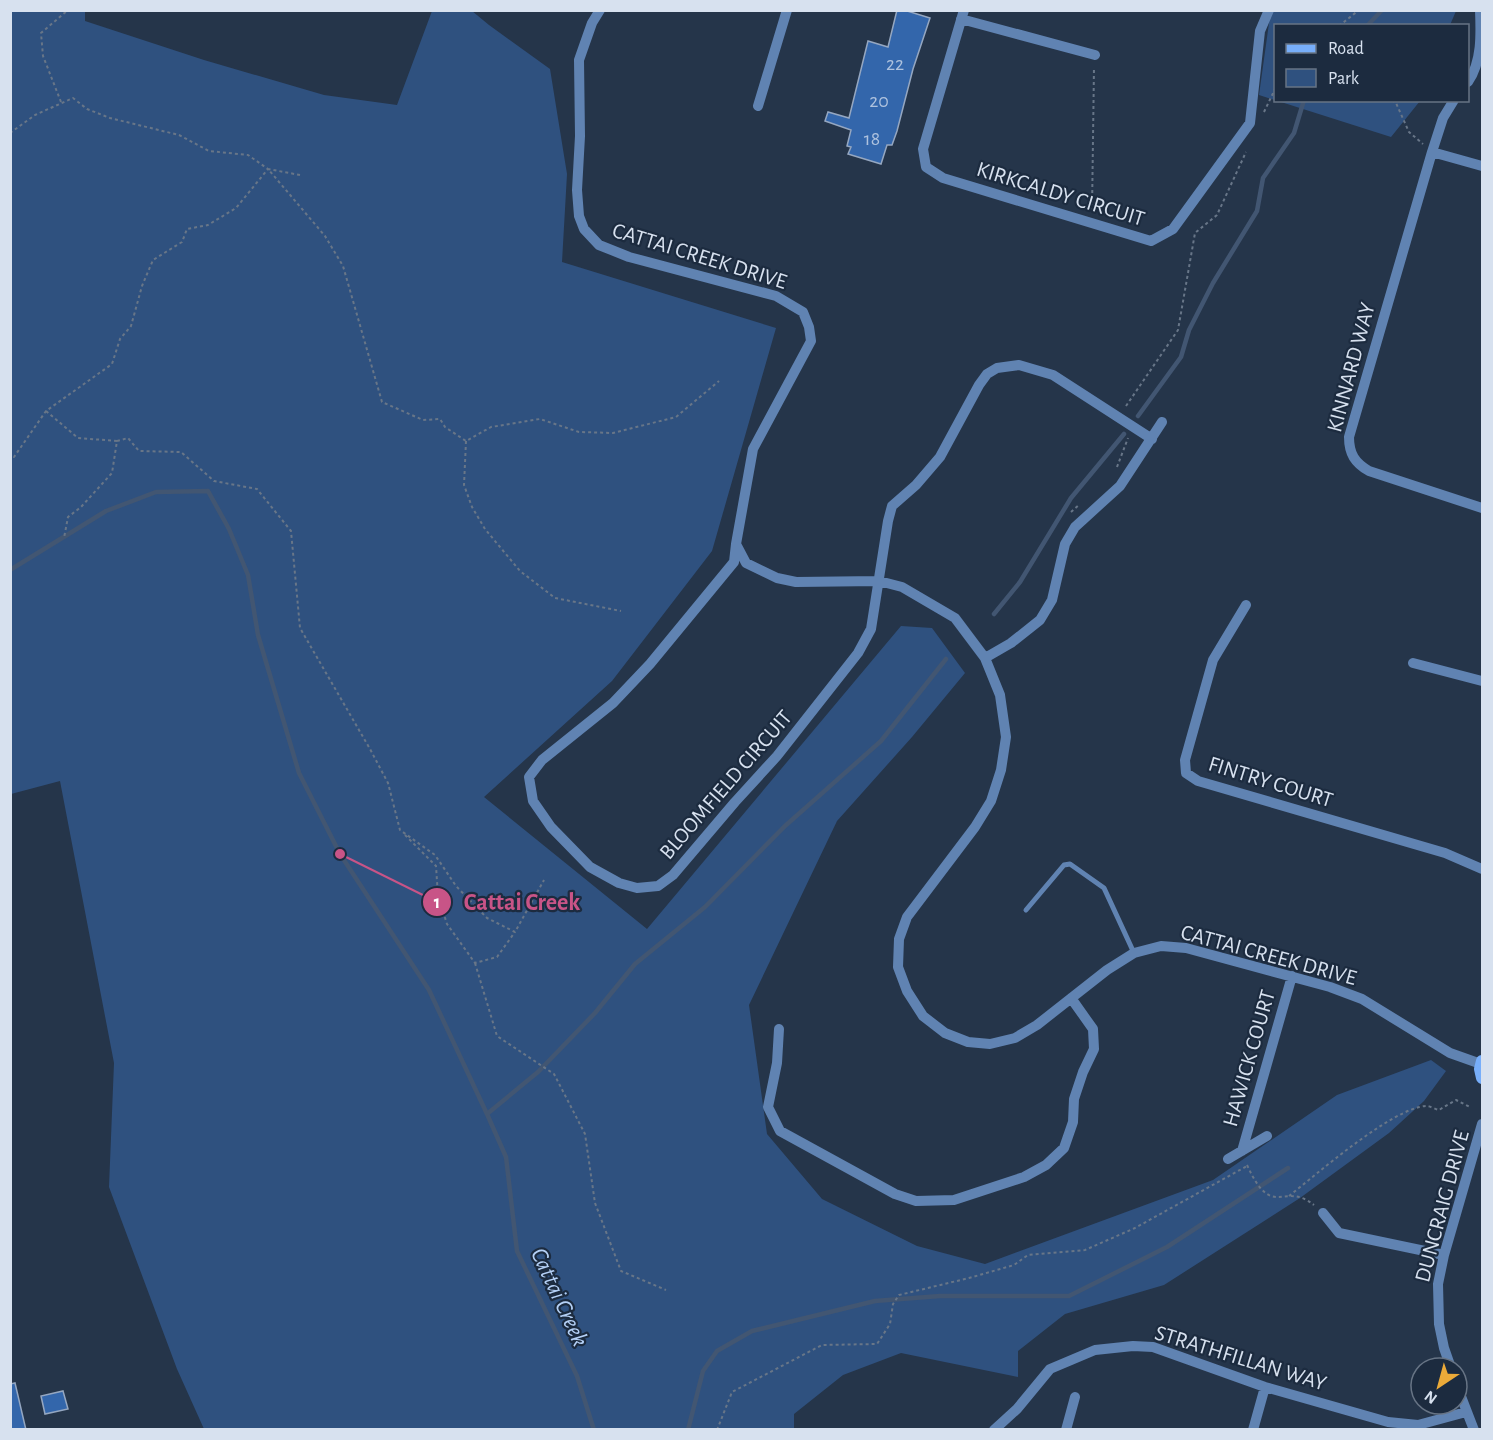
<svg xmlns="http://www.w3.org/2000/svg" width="1493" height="1440" font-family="'Alegreya Sans',sans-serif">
  <rect width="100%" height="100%" fill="#25354a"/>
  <path fill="#2f517f" d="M11 11H85V21L204 60 324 95 397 105 432 11H472L489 25 550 69 567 174 562 262 776 328 712 551 612 681 484 797 647 929 901 626 932 628 965 673 912 737 837 821 749 1005 767 1134 822 1199 917 1246 985 1264 1213 1180 1337 1095 1431 1060 1446 1071 1424 1101 1389 1133 1300 1198 1164 1285 1065 1314 1018 1351V1377L901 1353 843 1375 794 1414V1429H204L177 1369 109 1187 114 1063 60 781 11 794Z
    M1273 11H1456L1450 25 1276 26V100L1420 101 1391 137 1259 95 1270 16Z"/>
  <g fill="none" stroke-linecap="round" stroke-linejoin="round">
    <path stroke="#425672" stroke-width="4.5" d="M1367 26 1382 10
      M1138 416 1181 357 1189 330 1213 283 1257 211 1263 178 1294 133 1304 100
      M10 570 106 511 156 492 208 491 229 529 248 575 258 635 299 773 340 854 429 990 487 1114 506 1157 517 1251 577 1376 594 1430
      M994 614 1020 582 1071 498 1124 434
      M487 1114 538 1072 595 1013 635 964 705 907 785 826 881 741 946 659
      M688 1430 703 1371 717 1351 752 1331 875 1301 940 1296H1069L1167 1247 1288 1168"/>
  </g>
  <path fill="#3366ab" stroke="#95a7c1" stroke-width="1.5" d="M897 10H904L930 18 913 69 897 131 892 145H887L881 164 848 154 851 147 847 146 851 130 825 121 828 112 849 118 868 41 888 47Z
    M15 1383 26 1430H10V1384Z
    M63 1391 68 1409 45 1414 41 1396Z"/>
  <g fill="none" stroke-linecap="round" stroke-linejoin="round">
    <path stroke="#687688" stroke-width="2" stroke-dasharray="3 3" stroke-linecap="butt" d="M1339 26 1359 10
      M1392 100 1396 103 1409 132 1423 144
      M61 102 43 56 41 33 68 10
      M1264 112 1276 87
      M10 133 35 115 73 98 87 109 110 118 179 135 209 151 248 155 268 169 236 208 208 225 187 229 182 242 153 260 142 286 131 326 120 339 112 364 46 411 14 457 10 456
      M300 175 268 169 325 236 343 266 382 402 423 420 440 419 445 427 466 441 491 427 540 419 579 432 613 433 676 417 719 381
      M1092 211 1094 67
      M1126 406 1178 330 1195 233 1217 215 1246 152
      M46 411 78 438 117 441 112 473 81 507 68 517 64 538
      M117 441 128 438 139 451 181 452 214 481 257 489 291 531 300 628 370 749 388 783 400 830 435 855 456 886 487 918 515 932 544 880
      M466 441 464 485 472 507 485 529 520 571 555 598 621 611
      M1117 467 1128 438
      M1071 512 1080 504
      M405 835 436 866 438 896 447 924 475 963 497 957 515 932
      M475 963 497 1036 554 1074 585 1134 595 1203 621 1271 666 1290
      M1247 1165C1273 1222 1283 1180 1314 1205
      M1289 1196C1317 1174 1392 1108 1426 1106 1430 1106 1435 1109 1439 1110L1456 1100 1470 1107
      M717 1430 732 1392 822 1345 877 1344 890 1324 893 1304 899 1295 969 1278 1014 1265 1028 1255 1085 1250 1135 1228 1247 1166"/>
    <path stroke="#6083b2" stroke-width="5" d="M1026 910 1064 865 1070 864 1104 888 1134 953"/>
    <path stroke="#6083b2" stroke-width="10" d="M600 10 592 23 579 60 580 136 577 190 579 216 584 229 599 245 629 257 776 296 803 312 809 327 811 341 753 449 736 544 746 563 777 578 796 582 879 581 902 587 955 618 985 658 1000 695 1006 737 1001 770 991 801 975 827 907 917 899 939 898 967 907 991 923 1016 945 1033 968 1042 990 1044 1015 1038 1037 1025 1107 970 1134 953 1161 946 1186 948 1330 987 1362 999 1450 1053 1481 1064
      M964 10 923 149 926 167 943 178 1151 241 1173 229 1250 123 1260 31 1269 10
      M961 19 1095 55
      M1468 82C1482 62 1481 34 1480 10
      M1454 100 1443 118 1432 152 1349 437C1349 454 1355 463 1369 471L1482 508
      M758 106 787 10
      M1432 152 1482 166
      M736 544 734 562 650 664 613 703 542 760 529 777 533 801 551 827 590 867 619 883 637 888 658 886 673 875 735 802 777 756 858 653 871 629 888 521 892 506 916 485 940 457 979 385 987 374 997 368 1019 365 1053 375 1152 439
      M1246 605 1213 660 1185 760 1186 773 1198 781 1445 853 1482 869
      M985 658 1011 643 1040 620 1052 600 1065 544 1075 527 1120 486 1162 422
      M1413 663 1482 681
      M779 1029 777 1063 768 1107 780 1131 895 1194 916 1201 954 1200 1024 1177 1046 1165 1064 1148 1073 1122 1074 1099 1083 1072 1094 1049 1093 1029 1071 998
      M1242 1151 1292 976
      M1228 1159 1267 1136
      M1323 1213 1339 1233 1444 1255
      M1451 1368 1444 1348 1439 1324 1438 1284 1444 1255 1482 1124
      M1457 1386 1474 1430
      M994 1430 1017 1409 1050 1369 1095 1350 1133 1346 1153 1347 1265 1387 1388 1422 1418 1425 1466 1412
      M1066 1430 1075 1397
      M1253 1430 1265 1387"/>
    <path stroke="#77aefa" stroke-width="12" d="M1482 1061 1480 1069 1482 1078"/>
  </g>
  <g text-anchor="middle" stroke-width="4.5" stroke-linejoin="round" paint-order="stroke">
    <g font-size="20" fill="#aec2de">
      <text x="895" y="70">22</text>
      <text x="879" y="107">20</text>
      <text x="872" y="145">18</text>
    </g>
    <g font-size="22" fill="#d7e1ef" stroke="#1c2b3f">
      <text transform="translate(1061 193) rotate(17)" y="8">KIRKCALDY CIRCUIT</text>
      <text transform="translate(700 255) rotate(17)" y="8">CATTAI CREEK DRIVE</text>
      <text transform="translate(1350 367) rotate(-75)" y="8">KINNARD WAY</text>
      <text transform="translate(1271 781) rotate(17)" y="8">FINTRY COURT</text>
      <text transform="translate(725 784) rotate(-49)" y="8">BLOOMFIELD CIRCUIT</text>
      <text transform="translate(1269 954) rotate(15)" y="8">CATTAI CREEK DRIVE</text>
      <text transform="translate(1248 1058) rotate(-74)" y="8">HAWICK COURT</text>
      <text transform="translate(1441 1206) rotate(-75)" y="8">DUNCRAIG DRIVE</text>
      <text transform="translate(1241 1357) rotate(17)" y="8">STRATHFILLAN WAY</text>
    </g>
    <g font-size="24" font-style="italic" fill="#b4d0f6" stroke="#1c2b3f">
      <text transform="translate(560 1297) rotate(65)" y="8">Cattai Creek</text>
    </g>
  </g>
  <path fill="none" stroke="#c85487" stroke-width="2" d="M340 854L437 902"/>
  <g fill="#c85487" stroke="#1c2b3f" stroke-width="2">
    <circle cx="340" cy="854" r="6"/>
    <circle cx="437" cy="902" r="15"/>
  </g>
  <g font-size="18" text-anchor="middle" font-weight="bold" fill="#fff">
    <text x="437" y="908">1</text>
  </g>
  <g font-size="24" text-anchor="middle" font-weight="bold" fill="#c85487" stroke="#1c2b3f" stroke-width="4.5" stroke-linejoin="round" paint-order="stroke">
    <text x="522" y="910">Cattai Creek</text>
  </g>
  <rect width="1493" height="1440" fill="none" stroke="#d7e1ef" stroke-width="24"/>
  <rect x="1274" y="24" width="195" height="78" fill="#1c2b3f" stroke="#677485" stroke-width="1.5"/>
  <rect x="1286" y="44" width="30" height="9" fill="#77aefa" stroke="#677485" stroke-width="1.5"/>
  <text x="1328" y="54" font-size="18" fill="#d7e1ef">Road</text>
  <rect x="1286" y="69" width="30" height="18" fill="#2f517f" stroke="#677485" stroke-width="1.5"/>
  <text x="1328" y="84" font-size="18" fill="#d7e1ef">Park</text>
  <g transform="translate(1439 1386) rotate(216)"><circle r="28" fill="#1c2b3f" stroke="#677485" stroke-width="1.5"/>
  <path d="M0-4.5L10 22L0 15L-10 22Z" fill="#ebaa39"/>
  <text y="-9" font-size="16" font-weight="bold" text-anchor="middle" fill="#d7e1ef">N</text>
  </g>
</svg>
